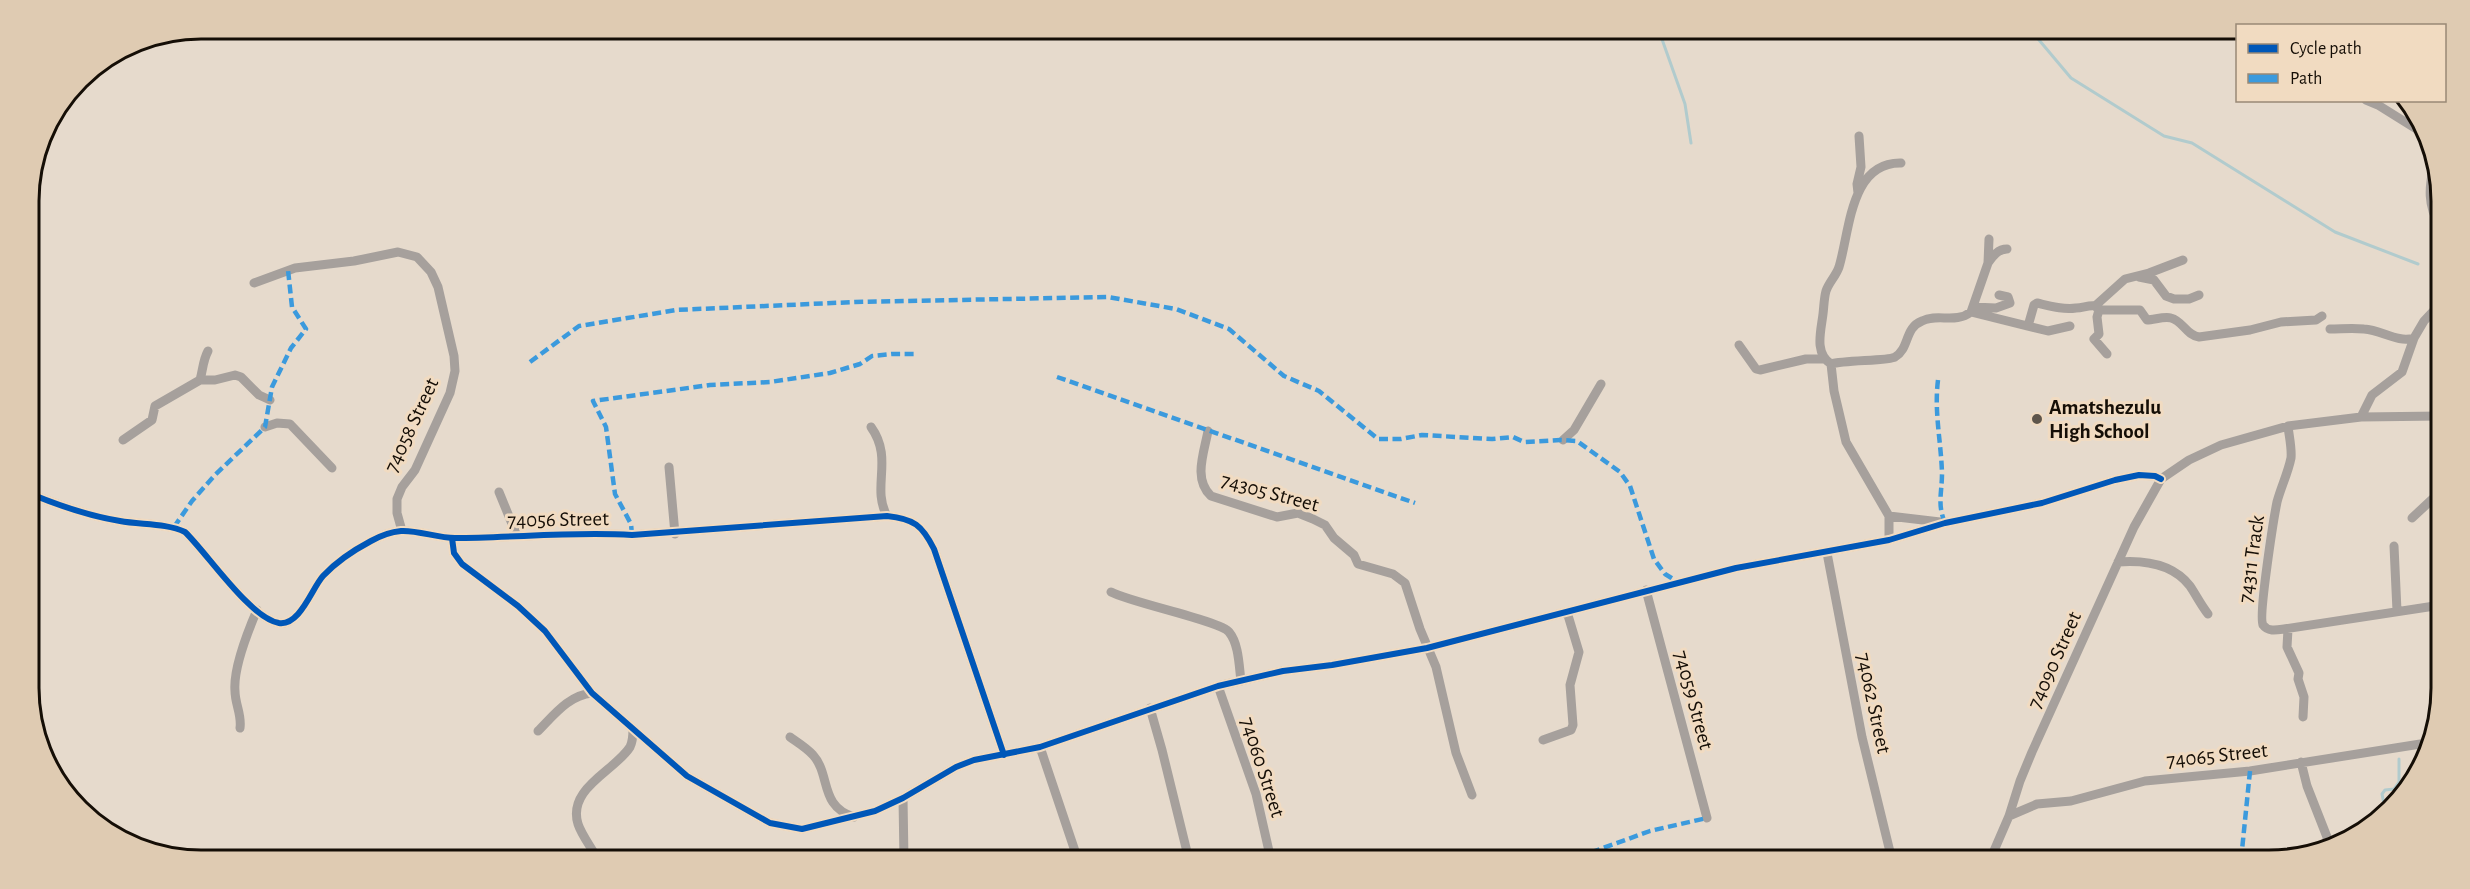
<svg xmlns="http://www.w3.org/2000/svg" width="2470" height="889" font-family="'Alegreya Sans',sans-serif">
  <rect width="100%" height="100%" fill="#e6dacc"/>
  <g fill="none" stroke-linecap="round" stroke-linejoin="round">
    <path stroke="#b1cbcd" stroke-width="3" d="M1658 28 1685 104 1691 143
      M2029 28 2071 78 2164 136 2192 143 2335 232 2418 264
      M2385 809 2382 794 2385 790 2394 789 2399 782V759"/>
    <path stroke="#a6a09c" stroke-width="9" d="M2366 100 2378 105 2418 130
      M2434 164C2429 187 2427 205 2440 226
      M1858 193 1857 184 1861 167 1859 136
      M1988 263C1993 256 1998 249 2007 249
      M2139 277 2154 280 2166 296 2174 299H2189L2199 295
      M254 283 295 268 354 261 398 252 417 257 431 272 438 287 454 356 455 371 450 393 415 470 402 487 397 499V513L402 531
      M2095 306 2099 310H2140L2147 320C2154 320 2164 316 2171 318 2183 321 2186 335 2199 337L2250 330 2281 322 2316 320 2322 316
      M1973 307 1996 308 2010 303 2008 297 1999 295
      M2099 310 2097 317 2099 334 2094 339 2107 354
      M1971 312 1988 263 1989 239
      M2028 326 2034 305 2037 303C2050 306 2063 310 2076 308 2083 308 2088 305 2095 306L2125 279 2149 273 2183 260
      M2330 329C2341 329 2352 328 2364 329 2382 330 2397 343 2414 338
      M1739 345 1756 369 1760 370 1806 359H1825
      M1831 364C1814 353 1821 331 1823 314 1824 306 1824 298 1826 291 1829 282 1836 276 1839 267 1850 231 1850 162 1901 163
      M200 380H215L235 375 241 377 259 395 270 400
      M2361 417 2372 395 2402 372 2414 338 2424 321 2440 304
      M2288 426C2289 436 2292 448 2291 458 2288 473 2281 487 2277 502 2274 517 2258 617 2263 625 2268 632 2277 630 2284 629L2441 605
      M265 427 277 423 290 424 332 468
      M871 427C894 459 871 487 887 516
      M1208 431C1204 453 1193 479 1211 496L1277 517 1298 513 1313 519 1325 525 1334 538 1354 555 1358 564 1393 574 1405 583 1420 629 1436 667 1456 753 1472 795
      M123 440 152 420 155 406 200 380C203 369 203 360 208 351
      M1563 440 1574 430 1601 384
      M669 467 675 534
      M499 492 517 536
      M31 494C60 506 89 516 120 521 141 525 166 523 185 532 207 553 250 618 279 623 300 626 312 588 323 576 336 562 354 550 371 541 380 536 390 532 401 531 418 530 437 538 455 538 514 538 573 531 632 535L887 516C914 519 922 525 934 549L1004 755
      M1889 516 1940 522
      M2412 518 2441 491
      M452 538 454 553 462 564 518 606 545 631 592 693 687 776 770 823 802 829 875 811 903 798 956 767 974 760 1040 747 1218 686 1283 671 1332 665 1427 648 1736 568 1889 540 1945 523 2042 503 2115 480 2139 475 2155 476 2161 479
      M1889 540V516L1846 442 1834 391 1831 364C1845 360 1889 361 1895 357 1910 348 1904 328 1922 321 1938 313 1955 324 1971 312L2048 331 2070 326
      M2394 546 2397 611
      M1827 553 1862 737 1892 860
      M2118 562C2144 560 2173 564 2190 586 2196 595 2201 605 2208 614
      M1646 590 1707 818
      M1111 592C1132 603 1221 621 1229 632 1239 644 1239 666 1241 681
      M2288 629 2287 647 2299 673 2298 679 2304 697 2303 717
      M1218 686 1256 794 1271 860
      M1150 708 1162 750 1189 860
      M240 728C242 715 235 704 235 691 233 668 248 631 257 610
      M538 731C554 715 569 695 592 693
      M790 737C797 742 807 748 813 755 831 775 819 806 854 817
      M1543 740 1571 730 1573 725 1570 685 1579 652 1567 612
      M1040 747 1078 860
      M2301 762 2307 786 2327 837V842
      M903 798 904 860
      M2009 816 2037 804 2071 801 2145 781 2250 771 2433 742
      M598 860C592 848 582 836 578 824 567 788 615 771 630 747 633 741 633 735 633 729
      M1990 860 2009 816 2020 781 2032 752 2134 527 2161 479 2189 460 2221 445 2288 426 2361 417 2441 416"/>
    <path stroke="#3b9add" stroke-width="4.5" stroke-dasharray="9 4.5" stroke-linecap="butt" d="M530 362 579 326 676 310 855 302 1108 297 1176 309 1229 329 1284 376 1319 391 1378 439H1401L1422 435 1492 439 1513 437 1524 442 1560 440 1577 441 1620 472 1630 486 1654 559 1665 574 1678 582
      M1057 377 1415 503
      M1938 380C1934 412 1941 441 1942 473 1942 493 1937 504 1945 523
      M174 527 192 501 215 475 265 427 272 387 291 348 306 329 292 307 288 270
      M632 535 631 524 615 494 606 427 593 401 710 385 770 382 830 373 860 364 872 356 892 354H915
      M1538 860 1581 856 1650 831 1707 818
      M2241 860 2250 771"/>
    <g stroke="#f1dbc1" stroke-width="10">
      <path id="cycleway" d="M31 494C60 506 89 516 120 521 141 525 166 523 185 532 207 553 250 618 279 623 300 626 312 588 323 576 336 562 354 550 371 541 380 536 390 532 401 531 418 530 437 538 455 538 514 538 573 531 632 535L887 516C914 519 922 525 934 549L1004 755
        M452 538 454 553 462 564 518 606 545 631 592 693 687 776 770 823 802 829 875 811 903 798 956 767 974 760 1040 747 1218 686 1283 671 1332 665 1427 648 1736 568 1889 540 1945 523 2042 503 2115 480 2139 475 2155 476 2161 479"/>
    </g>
    <use href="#cycleway" stroke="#0057b8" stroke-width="6"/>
  </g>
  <circle fill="#5e554b" stroke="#f1dbc1" stroke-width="2" cx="2037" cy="419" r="6"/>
  <g text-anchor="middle" stroke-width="6" stroke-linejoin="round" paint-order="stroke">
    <g font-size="21" font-weight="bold" fill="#150e06" stroke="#f1dbc1" text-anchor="start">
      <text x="2049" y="414">Amatshezulu<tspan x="2049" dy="24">High School</tspan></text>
    </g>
    <g font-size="21" fill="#150e06" stroke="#f1dbc1">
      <text transform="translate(411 425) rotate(-65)" y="7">74058 Street</text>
      <text transform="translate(1270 492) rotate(15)" y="7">74305 Street</text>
      <text transform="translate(558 519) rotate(-1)" y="7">74056 Street</text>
      <text transform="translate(2251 559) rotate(-82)" y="7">74311 Track</text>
      <text transform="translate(2054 660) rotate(-66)" y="7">74090 Street</text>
      <text transform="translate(1694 700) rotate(75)" y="7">74059 Street</text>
      <text transform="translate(1874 703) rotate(78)" y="7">74062 Street</text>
      <text transform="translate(2217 755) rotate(-6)" y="7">74065 Street</text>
      <text transform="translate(1263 767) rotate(72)" y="7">74060 Street</text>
    </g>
  </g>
  <path d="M0 0H2470V889H0ZM201 39H2269A162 162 0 0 1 2431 201V688A162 162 0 0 1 2269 850H201A162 162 0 0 1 39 688V201A162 162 0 0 1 201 39Z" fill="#dfcbb2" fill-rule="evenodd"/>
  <path fill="none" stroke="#150e06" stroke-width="3" d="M201 39H2269A162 162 0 0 1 2431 201V688A162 162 0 0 1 2269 850H201A162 162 0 0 1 39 688V201A162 162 0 0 1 201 39Z"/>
  <rect x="2236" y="24" width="210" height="78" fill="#f1dbc1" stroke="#998976" stroke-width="1.5"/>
  <rect x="2248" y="44" width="30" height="9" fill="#0057b8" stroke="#998976" stroke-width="1.5"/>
  <text x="2290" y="54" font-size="18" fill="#150e06">Cycle path</text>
  <rect x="2248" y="74" width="30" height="9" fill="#3b9add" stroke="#998976" stroke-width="1.5"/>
  <text x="2290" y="84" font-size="18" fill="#150e06">Path</text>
</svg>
